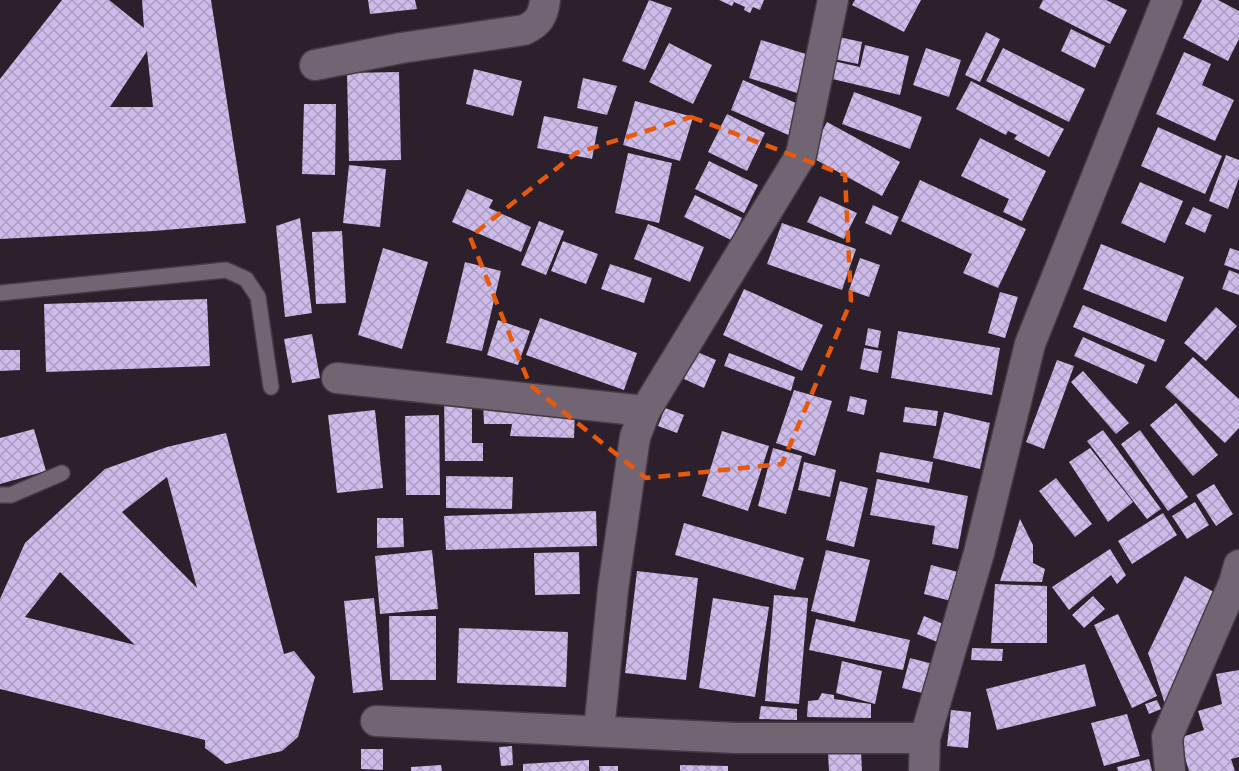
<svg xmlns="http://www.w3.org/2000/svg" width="1239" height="771" font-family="Karla,sans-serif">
  <defs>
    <pattern id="building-cross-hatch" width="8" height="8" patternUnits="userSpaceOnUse" patternTransform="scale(1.5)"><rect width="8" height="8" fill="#cdbbea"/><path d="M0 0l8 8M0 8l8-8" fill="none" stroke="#aa9cc0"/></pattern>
  </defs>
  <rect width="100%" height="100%" fill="#2b202c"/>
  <path fill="url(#building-cross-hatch)" fill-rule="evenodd" d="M62 0H109L144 28 142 0H211L246 223 154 231 0 239V79ZM147 51 153 107H110Z
    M368 0H415L417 9 370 14Z
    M649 0 672 8 645 70 622 61Z
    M719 0H764L760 10 753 7 750 13 744 10 745 7 734 2 732 6Z
    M855 0H921L904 32 852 5Z
    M1043 0H1106L1127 10 1110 44 1039 8Z
    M1202 0H1218L1239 11V39L1228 61 1183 38Z
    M1071 29 1105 46 1095 68 1061 51Z
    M986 32 1000 39 980 82 965 75Z
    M834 36 862 42 858 64 829 58Z
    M761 40 809 55 797 93 749 78Z
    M669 43 712 65 693 104 649 82Z
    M865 45 909 56 900 95 824 77 829 60 860 67Z
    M926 48 961 60 949 97 913 85Z
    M1003 48 1085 89 1069 122 986 81Z
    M1184 52 1211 64 1202 85 1234 100 1215 141 1156 114Z
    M474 69 522 81 513 116 466 104Z
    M399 72 401 160 349 161 347 73Z
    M583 78 617 86 607 115 577 108Z
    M743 80 805 107 793 137 731 110Z
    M971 81 1064 129 1049 157 1014 139 1017 135 1008 131 1006 135 956 109Z
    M854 92 922 117 910 149 842 124Z
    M635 101 693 117 680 161 623 145Z
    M304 104H336L335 175 302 174Z
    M727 114 765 133 747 171 708 152Z
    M544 116 598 127 592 159 537 148Z
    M827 122 900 162 882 196 809 156Z
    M1158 127 1222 156 1205 194 1141 166Z
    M980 138 1046 171 1022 221 1003 212 1009 199 961 176Z
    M628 153 672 163 659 223 615 213Z
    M1226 155 1239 160V178L1228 209 1209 201Z
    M709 161 758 185 744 213 695 189Z
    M349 165 386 169 380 227 343 223Z
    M920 180 1026 229 998 288 963 273 972 254 901 221Z
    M1140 182 1183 201 1165 243 1121 223Z
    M467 189 493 200 489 208 531 227 521 252 452 222Z
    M695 195 742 218 731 240 684 217Z
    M820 196 857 213 844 239 807 222Z
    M873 205 899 217 891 235 865 223Z
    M1193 207 1212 215 1205 233 1185 224Z
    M300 218 312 313 285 317 276 226Z
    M539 221 564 231 546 275 521 265Z
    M782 223 856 249 842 290 767 264Z
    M648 224 704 247 690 282 634 259Z
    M342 231 346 303 316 304 312 232Z
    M563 241 598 254 586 284 551 271Z
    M1101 244 1184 277 1166 322 1083 289Z
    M383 248 428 262 402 349 358 335Z
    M1230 248 1239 251V270L1224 265Z
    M860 258 880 265 869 297 849 290Z
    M465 262 501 271 482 351 446 343Z
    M610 264 652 278 644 303 601 289Z
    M1229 270 1239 274V295L1222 289Z
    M744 289 823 325 802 371 723 335Z
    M1000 292 1018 297 1005 338 988 333Z
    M207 299 210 366 46 372 44 304Z
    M1083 305 1165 340 1156 362 1073 327Z
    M1216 307 1237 326 1206 361 1184 343Z
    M540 318 637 353 624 390 526 355Z
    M498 320 530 331 518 365 487 355Z
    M868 328 881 331 878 348 865 345Z
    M898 331 1000 348 992 395 891 378Z
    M312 334 320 378 292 383 284 339Z
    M1083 337 1145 365 1137 384 1074 356Z
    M864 348 882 351 878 373 860 369Z
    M0 350H20V370L0 371Z
    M695 351 716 360 704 388 684 379Z
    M729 353 795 377 791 391 724 366Z
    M1193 357 1239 399V428L1225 443 1165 387Z
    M1057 360 1074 366 1044 449 1026 442Z
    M1083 371 1129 423 1116 434 1071 382Z
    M794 390 832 401 815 456 776 443Z
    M850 396 867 400 864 415 847 411Z
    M444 397 472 398V443H483V461H445Z
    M483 403 575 409 574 438 510 436 512 424H484Z
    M1176 403 1218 455 1193 476 1150 425Z
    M905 407 938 411 936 426 903 422Z
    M665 408 684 415 677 433 658 426Z
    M375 410 383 488 337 493 328 415Z
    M944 412 990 423 980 469 933 458Z
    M439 415 440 495H406L405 416Z
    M34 429 46 471 0 484V438Z
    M1103 430 1161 509 1147 519 1087 441Z
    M1140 430 1188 497 1168 511 1121 444Z
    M722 431 769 446 748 511 702 496Z
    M226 433 284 654 294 651 315 677 298 737 282 751 226 764 205 748V740L0 689V599L25 543 105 469 167 447ZM167 477 197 588 122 512ZM60 572 135 645 25 617Z
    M773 448 802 456 786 514 758 506Z
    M1090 448 1133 502 1108 522 1069 462Z
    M880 452 933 462 929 483 876 472Z
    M804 462 836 470 830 497 798 490Z
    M446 476 513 477 512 509 446 508Z
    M1056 478 1092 524 1075 537 1039 491Z
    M877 479 968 496 958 549 932 544 935 526 870 515Z
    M840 481 868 488 854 547 826 540Z
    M1214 484 1233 514 1216 526 1196 495Z
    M1195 502 1209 525 1187 539 1172 516Z
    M596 511 597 546 446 550 444 516Z
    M1163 513 1177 535 1132 564 1118 541Z
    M377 518H403L404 547 377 548Z
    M1020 519 1033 545V563L1045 569 1042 582 1000 581Z
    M684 523 804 558 795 590 675 555Z
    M1110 549 1126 575 1117 584 1111 575 1069 610 1052 587Z
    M432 550 438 609 380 614 375 556Z
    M826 550 870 560 855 622 811 611Z
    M579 552 580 594 535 595 534 553Z
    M931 565 962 573 955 602 924 594Z
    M637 571 698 578 686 680 625 673Z
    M1185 576 1223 597 1165 704 1148 653Z
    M995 584 1047 586V643H991Z
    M774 595 808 598 799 704 765 701Z
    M1093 596 1105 609 1084 628 1072 615Z
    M374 598 383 690 353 693 344 601Z
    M713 598 769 607 755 697 699 688Z
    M1118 614 1157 696 1132 708 1094 625Z
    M389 616H436V680H390Z
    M924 616 948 626 940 643 917 634Z
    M816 619 910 640 903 670 809 650Z
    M459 628 568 632 566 687 457 683Z
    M972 648 1003 649 1002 661 971 660Z
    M910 658 937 665 930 695 902 688Z
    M842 661 882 671 875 704 836 693Z
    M1085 664 1096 706 997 730 986 689Z
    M1239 670V757L1231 759 1235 771H1189L1179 738 1204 730 1198 711 1222 704 1216 674Z
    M822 693 834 695V699L871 704V718L807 717 808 701 818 700Z
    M1157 700 1161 709 1149 714 1145 704Z
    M761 706 797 709V720L759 719Z
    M951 710 971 712 968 748 947 746Z
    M1127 714 1140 756 1104 766 1091 723Z
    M512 746 513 765 501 766 499 747Z
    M361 749H383V770L361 769Z
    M861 751 862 771H829L828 752Z
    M1149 759 1152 771H1118L1117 767Z
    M589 760V771H523V764Z
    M441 765 442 771H411V767Z
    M680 765 728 766V771H680Z
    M599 766H618V771H600Z"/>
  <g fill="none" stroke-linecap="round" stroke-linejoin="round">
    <g stroke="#443b45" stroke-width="18">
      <path id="service" d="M0 293 226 270 246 279 258 297 271 387
        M0 495H11L62 473"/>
    </g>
    <g stroke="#443b45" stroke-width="33">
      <path id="minor" d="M315 65 401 48 524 30C539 23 543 16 545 0
        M337 378 645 411
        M376 721 736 738H925
        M599 731 613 589 635 437 645 411 801 155 833 0
        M924 771 925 738 979 553 1030 344 1167 0
        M1170 771 1167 737 1234 583 1239 565"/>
    </g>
    <use href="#service" stroke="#726573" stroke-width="15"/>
    <use href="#minor" stroke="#726573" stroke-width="30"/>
  </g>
  <path fill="none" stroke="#e8590c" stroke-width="4.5" stroke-dasharray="12 8" stroke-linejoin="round" d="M691 117 845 175 851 301 782 464 646 478 530 385 470 237 576 153Z"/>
</svg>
